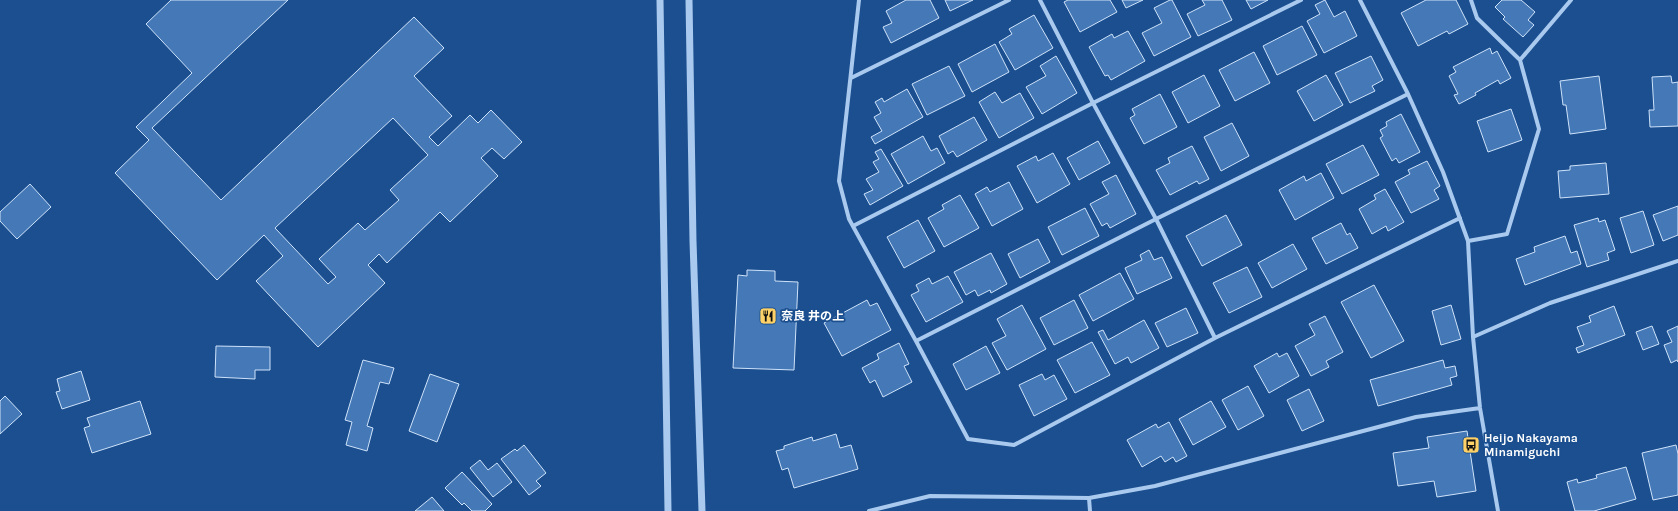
<svg xmlns="http://www.w3.org/2000/svg" width="1678" height="511" font-family="Karla,'Noto Sans JP',sans-serif">
  <rect width="100%" height="100%" fill="#1b4f8f"/>
  <path fill="#4478b7" stroke="#cfe3fa" fill-rule="evenodd" d="M171 0H288L152 128 221 200 414 17 444 48 414 76 452 116 429 137 438 146 470 115 478 123 491 110 522 142 504 159 492 148 481 158 498 176 450 222 440 212 387 263 379 254 368 265 385 283 318 347 256 281 283 256 264 235 217 280 115 173 149 140 136 127 192 73 146 24ZM393 118 428 155 390 190 399 200 365 230 358 223 319 259 336 277 328 284 275 228Z
    M906 0H930L939 18 891 43 883 27 892 23 886 11Z
    M945 0H973L950 11Z
    M1068 0H1110L1117 12 1080 32 1064 2Z
    M1122 0H1143L1126 8Z
    M1170 0H1172L1191 37 1154 56 1142 33 1162 23 1154 8Z
    M1202 0H1222L1232 20 1198 36 1187 14 1205 5Z
    M1246 0H1268L1251 9Z
    M1325 0 1334 17 1345 11 1357 36 1324 53 1307 21 1320 14 1315 5Z
    M1426 0H1456L1468 24 1449 34 1447 31 1418 46 1401 13Z
    M1502 0H1521L1535 12 1528 20 1534 25 1523 37 1503 19 1505 17 1495 7Z
    M1034 15 1053 48 1015 70 999 42 1012 34 1009 29Z
    M1302 26 1317 55 1277 75 1263 46Z
    M1128 31 1145 61 1111 80 1108 75 1105 76 1089 47 1112 34 1114 38Z
    M995 44 1009 72 972 92 958 64Z
    M1490 48 1492 54 1497 51 1511 78 1500 84 1498 80 1475 93 1476 95 1459 104 1454 95 1458 94 1449 76 1456 72 1453 67Z
    M1254 52 1270 83 1235 101 1219 70Z
    M1056 56 1077 93 1042 114 1026 87 1046 76 1040 66Z
    M1371 56 1383 80 1372 86 1375 91 1350 103 1335 73Z
    M949 66 965 96 927 115 912 84Z
    M1204 75 1220 106 1188 123 1172 92Z
    M1326 75 1343 105 1314 121 1297 91Z
    M1599 76 1606 129 1570 134 1566 105H1563L1560 81Z
    M1671 76 1672 83 1678 82V126L1650 127 1649 110H1654L1652 77Z
    M907 89 923 117 875 144 871 137 882 131 874 117 881 113 875 102 882 98 884 102Z
    M995 92 1002 103 1020 93 1034 118 999 138 979 102Z
    M1160 94 1177 127 1144 144 1130 118 1135 115 1132 109Z
    M1511 109 1522 140 1488 152 1477 121Z
    M1401 114 1420 152 1399 163 1396 158 1392 161 1380 138 1383 136 1380 130 1387 126 1386 122Z
    M974 117 987 140 957 157 953 151 948 154 939 136Z
    M1232 123 1249 156 1221 171 1204 137Z
    M923 136 931 151 937 148 945 163 908 184 891 154Z
    M1098 141 1110 163 1079 180 1067 158Z
    M1363 145 1379 175 1342 194 1326 164Z
    M1192 146 1209 179 1199 184 1197 181 1170 195 1156 170 1170 163 1168 158Z
    M881 149 903 186 870 205 864 194 873 190 866 179 879 172 873 162 879 159 875 152Z
    M1053 153 1070 184 1037 203 1017 166 1036 156 1038 161Z
    M1427 161 1440 186 1434 190 1439 199 1411 213 1395 182 1410 174 1408 170Z
    M1606 163 1609 194 1560 198 1558 171 1570 170V166Z
    M1321 173 1334 198 1295 220 1279 190 1304 176 1306 181Z
    M1116 175 1136 214 1110 228 1107 223 1102 226 1090 204 1109 194 1102 182Z
    M1009 182 1023 209 992 226 975 194 987 187 990 192Z
    M30 184 51 207 17 239 0 221V212Z
    M1385 189 1404 222 1388 231 1386 226 1372 234 1359 209 1376 199 1374 195Z
    M960 195 979 228 944 247 928 218 944 209 942 205Z
    M1678 206V235L1663 241 1653 215Z
    M1085 208 1099 236 1062 255 1048 227Z
    M1643 211 1654 245 1631 253 1620 218Z
    M1226 215 1242 245 1202 266 1186 236Z
    M1598 218 1599 222 1605 220 1615 250 1607 253 1609 260 1587 267 1574 225Z
    M918 220 935 251 904 268 887 237Z
    M1341 223 1347 235 1350 233 1358 248 1326 264 1312 238Z
    M1565 236 1571 253 1577 251 1581 264 1525 285 1516 259 1535 252 1534 247Z
    M1038 239 1050 262 1020 278 1008 254Z
    M1293 244 1307 269 1272 288 1258 263Z
    M1149 250 1154 260 1162 257 1172 278 1137 294 1125 268 1142 260 1140 255Z
    M991 253 1007 284 991 293 990 290 978 296 975 290 966 295 954 272Z
    M1247 267 1262 297 1229 313 1213 283Z
    M747 270 775 271V281L798 282 794 370 733 368 738 275 747 276Z
    M1120 273 1134 299 1093 321 1079 295Z
    M948 276 963 302 926 322 911 295 919 291 916 285 929 278 932 284Z
    M1374 285 1404 341 1371 358 1341 302Z
    M867 300 870 306 877 303 891 330 842 356 824 323Z
    M1074 300 1088 328 1054 345 1040 318Z
    M1022 305 1046 349 1007 370 992 343 1006 336 997 319Z
    M1451 305 1461 339 1441 345 1432 311Z
    M1614 306 1625 335 1578 353 1576 348 1584 345 1577 327 1591 322 1589 316Z
    M1186 308 1198 333 1167 347 1155 323Z
    M1325 316 1343 352 1326 361 1329 367 1311 376 1295 346 1315 335 1309 324Z
    M1144 320 1159 348 1131 363 1128 357 1115 364 1098 332 1103 330 1108 340Z
    M1652 326 1659 344 1643 350 1636 332Z
    M1678 326V362L1677 360 1671 363 1664 345 1672 342 1667 331Z
    M1092 342 1110 375 1075 393 1057 360Z
    M899 343 909 364 904 366 912 382 883 397 875 380 870 383 862 368 879 359 877 354Z
    M216 346 270 347V370H255V379L215 377Z
    M986 346 1000 373 966 390 953 364Z
    M1277 353 1279 357 1287 353 1299 376 1269 393 1254 366Z
    M363 360 394 368 389 384 380 382 367 426 373 428 367 451 346 445 352 422 345 420Z
    M1443 360 1445 368 1455 366 1457 376 1450 378 1452 385 1378 406 1370 380Z
    M81 371 90 400 62 409 56 392 60 391 57 379Z
    M430 374 459 384 437 442 409 431Z
    M1042 374 1045 380 1054 375 1067 399 1034 416 1019 385Z
    M1248 386 1264 416 1238 430 1222 400Z
    M1309 389 1324 421 1302 431 1287 400Z
    M5 396 22 414 0 434V401Z
    M140 401 151 434 92 453 84 428 90 426 87 418Z
    M1211 401 1226 427 1193 445 1179 419Z
    M1169 422 1187 456 1176 462 1173 457 1165 462 1161 456 1142 467 1127 440 1156 424 1158 428Z
    M1467 431 1476 491 1437 497 1434 481 1398 486 1393 453 1429 448 1427 437Z
    M836 434 840 448 851 445 858 469 794 488 788 468 782 470 776 451 784 449V446L812 437 813 441Z
    M524 445 546 473 536 481 541 486 529 495 501 459 515 449 517 451Z
    M1676 445 1678 454V495L1653 500 1642 453Z
    M480 460 488 470 497 463 512 482 493 497 470 468Z
    M1626 467 1636 499 1594 511H1575L1567 482 1577 479 1578 483 1597 478 1596 475Z
    M462 472 492 504 485 511H472L464 503 462 505 445 488Z
    M432 497 444 511H415Z"/>
  <g fill="none" stroke-linecap="round" stroke-linejoin="round">
    <path stroke="#a9c9ee" stroke-width="4" d="M859 0 839 181 849 219 916 341 968 439 1014 445 1215 338 1460 218
      M1040 0 1093 103 1156 219 1215 338
      M1360 0 1408 94 1443 172 1468 241 1473 337 1480 408 1498 511
      M1520 60 1571 0
      M851 78 1009 0
      M853 226 1093 103 1301 0
      M1468 241 1507 234 1539 129 1520 60 1477 18 1471 0
      M1473 337 1550 303 1678 261
      M916 341 1156 219 1408 94
      M1089 498 1090 511
      M869 511 930 496 1089 498 1155 486 1416 417 1480 408"/>
    <path stroke="#a9c9ee" stroke-width="7" d="M660 0 668 511
      M689 0 693 241 702 511"/>
  </g>
  <defs>
    <g id="restaurant-square" transform="scale(0.9)"><rect x="-9" y="-9" width="18" height="18" rx="4" fill="#ffd166" stroke="#1b4f8f"/><path d="M-5-6h1v4h1v-4h1v4h1v-4h1v5L-1.5 .5V6h-2V.5L-5-1ZM5-6V6H3V1.5H1.5Q1.5-4 5-6Z" fill="#111"/></g>
    <g id="bus-square" transform="scale(0.9)"><rect x="-9" y="-9" width="18" height="18" rx="4" fill="#ffd166" stroke="#1b4f8f"/><path d="M-5-6H5V4H4V6H2V4H-2V6H-4V4H-5ZM-3.5-4V0h7V-4ZM-3.5 1.2v1.5H-2V1.2ZM2 1.2v1.5H3.5V1.2Z" fill="#111"/></g>
  </defs>
  <g fill-rule="evenodd">
    <use href="#restaurant-square" x="768" y="316"/>
    <use href="#bus-square" x="1471" y="445"/>
  </g>
  <g text-anchor="middle" stroke-width="3.5" stroke-linejoin="round" paint-order="stroke">
    <g font-size="12" font-weight="bold" fill="#fff" stroke="#1b4f8f" text-anchor="start">
      <text x="781" y="320">奈良 井の上</text>
      <text x="1484" y="442">Heijo Nakayama<tspan x="1484" dy="14">Minamiguchi</tspan></text>
    </g>
  </g>
</svg>
